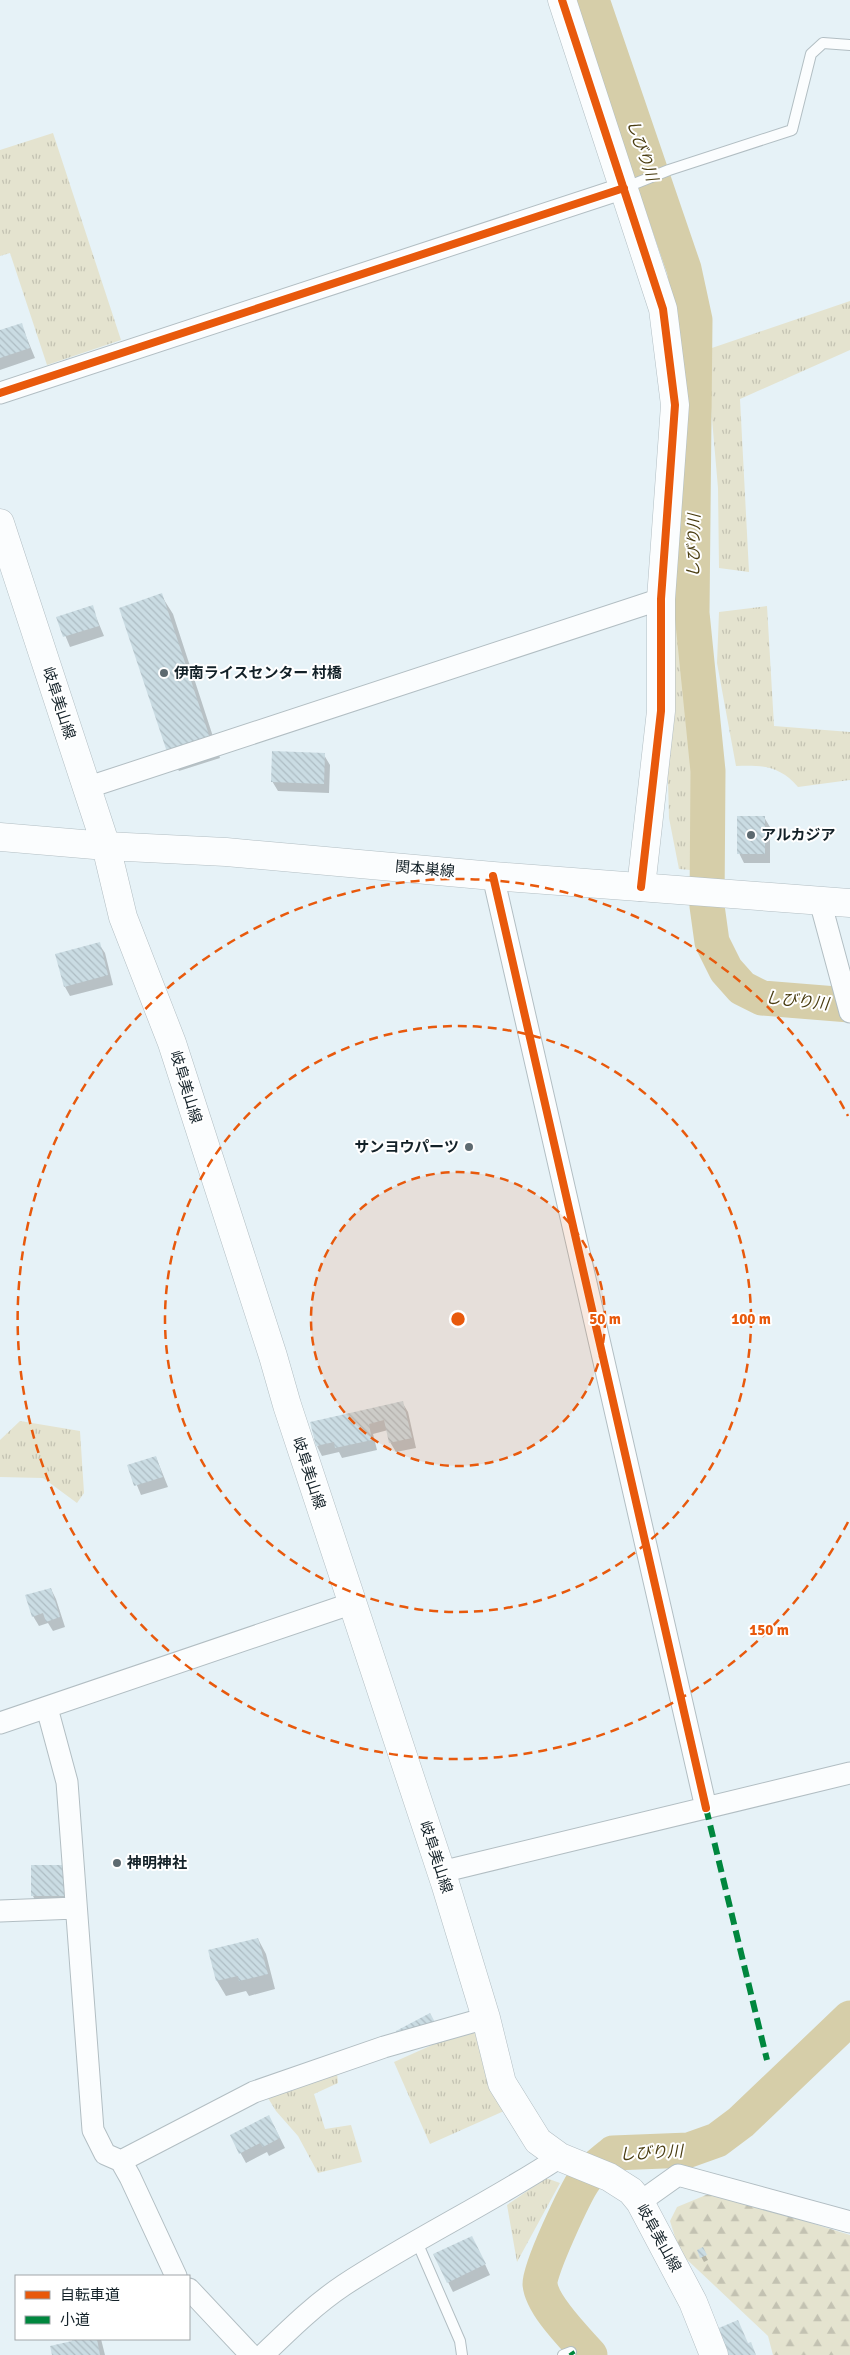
<svg xmlns="http://www.w3.org/2000/svg" width="850" height="2355" font-family="Signika,'Noto Sans JP',sans-serif">
  <defs>
    <pattern id="grass-tufts" width="24" height="20" patternUnits="userSpaceOnUse" patternTransform="scale(1.25)"><rect width="24" height="20" fill="#e4e3cf"/><path d="M3 7l-1-3M5 7V3M7 7l1-3M15 17l-1-3M17 17v-4M19 17l1-3" fill="none" stroke="#c3c2b2"/></pattern>
    <pattern id="forest-firs" width="22" height="20" patternUnits="userSpaceOnUse" patternTransform="scale(1.25)"><rect width="22" height="20" fill="#e4e3cf"/><path d="M5 1l3.5 6h-7zM16 11l3.5 6h-7z" fill="#c3c2b2"/></pattern>
    <pattern id="building-back-hatch" width="6" height="6" patternUnits="userSpaceOnUse" patternTransform="scale(1.25)"><rect width="6" height="6" fill="#cadce3"/><path d="M-1 5l2 2M0 0l6 6M5-1l2 2" fill="none" stroke="#adbcc3"/></pattern>
  </defs>
  <rect width="100%" height="100%" fill="#e6f2f7"/>
  <path fill="url(#grass-tufts)" d="M53 133 121 340 47 365 10 253 0 256V150Z
    M850 301V350L740 399 749 572 719 568 718 488 706 350Z
    M767 606 774 726 850 732V780L798 787C780 766 763 765 736 766L717 663 719 612Z
    M682 610 702 871 679 869 669 818 667 744 673 612Z
    M20 1421 80 1431 84 1493 77 1503 43 1478 0 1477V1440Z
    M475 2026 504 2111 430 2144 394 2062Z
    M337 2072 338 2083 314 2094 325 2129 351 2125 362 2162 318 2173 298 2136 276 2111 268 2098Z
    M546 2178 560 2183 517 2262 507 2205Z"/>
  <path fill="url(#forest-firs)" d="M706 2195H721L850 2235V2355H773L768 2336 680 2253 670 2221 677 2207Z"/>
  <path fill="#0003" d="M21 324 35 358 0 370V331Z
    M161 595 173 614 220 758 179 771 168 752Z
    M92 607 104 636 70 647 58 618Z
    M324 755 330 765 329 793 278 791 272 781Z
    M764 817 770 827V863H744L739 853Z
    M99 944 105 953 113 985 70 996 65 987Z
    M402 1402 408 1412 416 1448 396 1452 390 1442 388 1430 373 1434 377 1450 342 1458 339 1452 322 1456 317 1446Z
    M156 1457 168 1487 141 1495 129 1466Z
    M51 1589 56 1599 65 1627 53 1631 48 1623 39 1626 33 1616Z
    M32 1866H65L70 1906H38L33 1896Z
    M258 1939 266 1954 275 1989 249 1996 246 1991 226 1996 217 1981 209 1951Z
    M274 2126 285 2148 269 2156 267 2152 246 2163 231 2136Z
    M477 2247 490 2275 453 2292 448 2282Z
    M702 2249 708 2260 704 2262 698 2251Z
    M73 2339H101L105 2355H53L74 2342Z"/>
  <g fill="none" stroke-linecap="round" stroke-linejoin="round">
    <path stroke="#d6cea9" stroke-width="35" d="M592 0 684 269 695 320 692 613 708 771 707 906 712 942 726 970 742 988 762 998 850 1005
      M590 2355C575 2338 542 2306 540 2284 538 2272 576 2191 585 2179 592 2169 604 2161 613 2153L689 2150 717 2140 741 2122 850 2018"/>
  </g>
  <path fill="url(#building-back-hatch)" d="M22 323 30 348 0 358V330Z
    M162 593 210 738 167 752 119 608Z
    M93 605 99 626 63 637 56 617Z
    M272 751 325 753 324 784 271 782Z
    M737 816H765V854H737Z
    M100 942 108 975 64 987 55 954Z
    M403 1401 412 1438 389 1443 384 1420 369 1424 372 1440 335 1448 334 1442 316 1446 310 1422Z
    M156 1456 163 1477 134 1486 127 1465Z
    M51 1588 60 1617 46 1622 43 1613 32 1617 25 1595Z
    M31 1865H65V1896H31Z
    M258 1938 268 1974 239 1981 238 1976 216 1981 208 1950Z
    M430 2013 436 2024 402 2042 396 2031Z
    M269 2115 280 2138 263 2147 260 2143 239 2154 230 2135Z
    M472 2236 486 2264 447 2283 433 2254Z
    M703 2247 707 2255 700 2258 697 2250Z
    M738 2320 748 2343 751 2342 756 2355H725L714 2330Z
    M72 2339H97L100 2355H52L50 2346 72 2341Z"/>
  <g fill="none" stroke-linecap="round" stroke-linejoin="round">
    <g stroke="#b2bec3" stroke-width="12">
      <path id="lane" d="M624 188 669 170 792 130 811 54 823 43 850 45
        M417 2242 460 2341 462 2355
        M563 2355 571 2352"/>
    </g>
    <g stroke="#b2bec3" stroke-width="23">
      <path id="street" d="M0 393 624 188
        M86 788 661 599
        M493 876 706 1808
        M820 901 850 1012
        M47 1708 67 1782 93 2130 105 2154 121 2161 130 2177 176 2276
        M0 1723 353 1603
        M441 1872 850 1773
        M0 1911 76 1908
        M121 2161 254 2092 384 2047 486 2018
        M640 2202 678 2175 850 2222
        M189 2289 251 2355
        M263 2355C288 2331 314 2305 344 2285 414 2239 490 2203 560 2157"/>
    </g>
    <g stroke="#b2bec3" stroke-width="29">
      <path id="secondary" d="M562 0 663 309 675 405 661 599V711L641 887"/>
    </g>
    <g stroke="#b2bec3" stroke-width="29">
      <path id="primary" d="M0 523 106 846 123 917 172 1043 273 1356 287 1405 445 1883 486 2018 502 2083 538 2141 560 2157 609 2177 631 2191 640 2202 693 2302 714 2355
        M0 837 106 846 226 852 493 876 850 903"/>
    </g>
    <use href="#lane" stroke="#fbfdfe" stroke-width="10"/>
    <use href="#street" stroke="#fbfdfe" stroke-width="21"/>
    <use href="#secondary" stroke="#fbfdfe" stroke-width="28"/>
    <use href="#primary" stroke="#fbfdfe" stroke-width="28"/>
    <path stroke="#00873e" stroke-width="6" stroke-dasharray="12 6" stroke-linecap="butt" d="M706 1808 767 2060
      M571 2352 573 2355"/>
    <g stroke="#fff" stroke-width="11">
      <path id="cycleway" d="M562 0 663 309 675 405 661 599V711L641 887
        M0 393 624 188
        M493 876 706 1808"/>
    </g>
    <use href="#cycleway" stroke="#e8590c" stroke-width="8"/>
  </g>
  <circle cx="458" cy="1319" r="147" fill="#e8590c" fill-opacity=".12"/>
  <g fill="none" stroke="#e8590c" stroke-width="2.5" stroke-dasharray="9 6">
    <circle cx="458" cy="1319" r="147"/>
    <circle cx="458" cy="1319" r="293"/>
    <path d="M848 1522A440 440 0 1 1 848 1116"/>
  </g>
  <g fill="#5d6a70" stroke="#fff" stroke-width="2">
    <circle cx="164" cy="673" r="5"/>
    <circle cx="751" cy="835" r="5"/>
    <circle cx="469" cy="1147" r="5"/>
    <circle cx="117" cy="1863" r="5"/>
  </g>
  <g text-anchor="middle" stroke-width="4" stroke-linejoin="round" paint-order="stroke">
    <g font-size="15" font-weight="bold" fill="#132128" stroke="#fff" text-anchor="start">
      <text x="174" y="678">伊南ライスセンター 村橋</text>
      <text x="761" y="840">アルカジア</text>
      <text x="459" y="1152" text-anchor="end">サンヨウパーツ</text>
      <text x="127" y="1868">神明神社</text>
    </g>
    <g font-size="15" fill="#132128" stroke="#fff">
      <text transform="translate(59 703) rotate(72)" y="5">岐阜美山線</text>
      <text transform="translate(425 869) rotate(5)" y="5">関本巣線</text>
      <text transform="translate(186 1087) rotate(73)" y="5">岐阜美山線</text>
      <text transform="translate(309 1473) rotate(72)" y="5">岐阜美山線</text>
      <text transform="translate(436 1857) rotate(72)" y="5">岐阜美山線</text>
      <text transform="translate(659 2238) rotate(61)" y="5">岐阜美山線</text>
    </g>
    <g font-size="16" font-style="italic" fill="#493c10" stroke="#fff">
      <text transform="translate(643 150) rotate(71)" y="6">しびり川</text>
      <text transform="translate(693 546) rotate(-89)" y="6">しびり川</text>
      <text transform="translate(797 1000) rotate(6)" y="6">しびり川</text>
      <text transform="translate(651 2152) rotate(-3)" y="6">しびり川</text>
    </g>
  </g>
  <circle cx="458" cy="1319" r="8" fill="#e8590c" stroke="#fff" stroke-width="2.5"/>
  <g font-size="15" text-anchor="middle" font-weight="bold" fill="#e8590c" stroke="#fff" stroke-width="4" stroke-linejoin="round" paint-order="stroke">
    <text x="605" y="1324">50 m</text>
    <text x="751" y="1324">100 m</text>
    <text x="769" y="1635">150 m</text>
  </g>
  <rect x="15" y="2275" width="175" height="65" fill="#ffffff" stroke="#a1a6a9"/>
  <rect x="25" y="2291" width="25" height="8" fill="#e8590c" stroke="#a1a6a9"/>
  <text x="60" y="2300" font-size="15" fill="#132128">自転車道</text>
  <rect x="25" y="2316" width="25" height="8" fill="#00873e" stroke="#a1a6a9"/>
  <text x="60" y="2325" font-size="15" fill="#132128">小道</text>
</svg>
